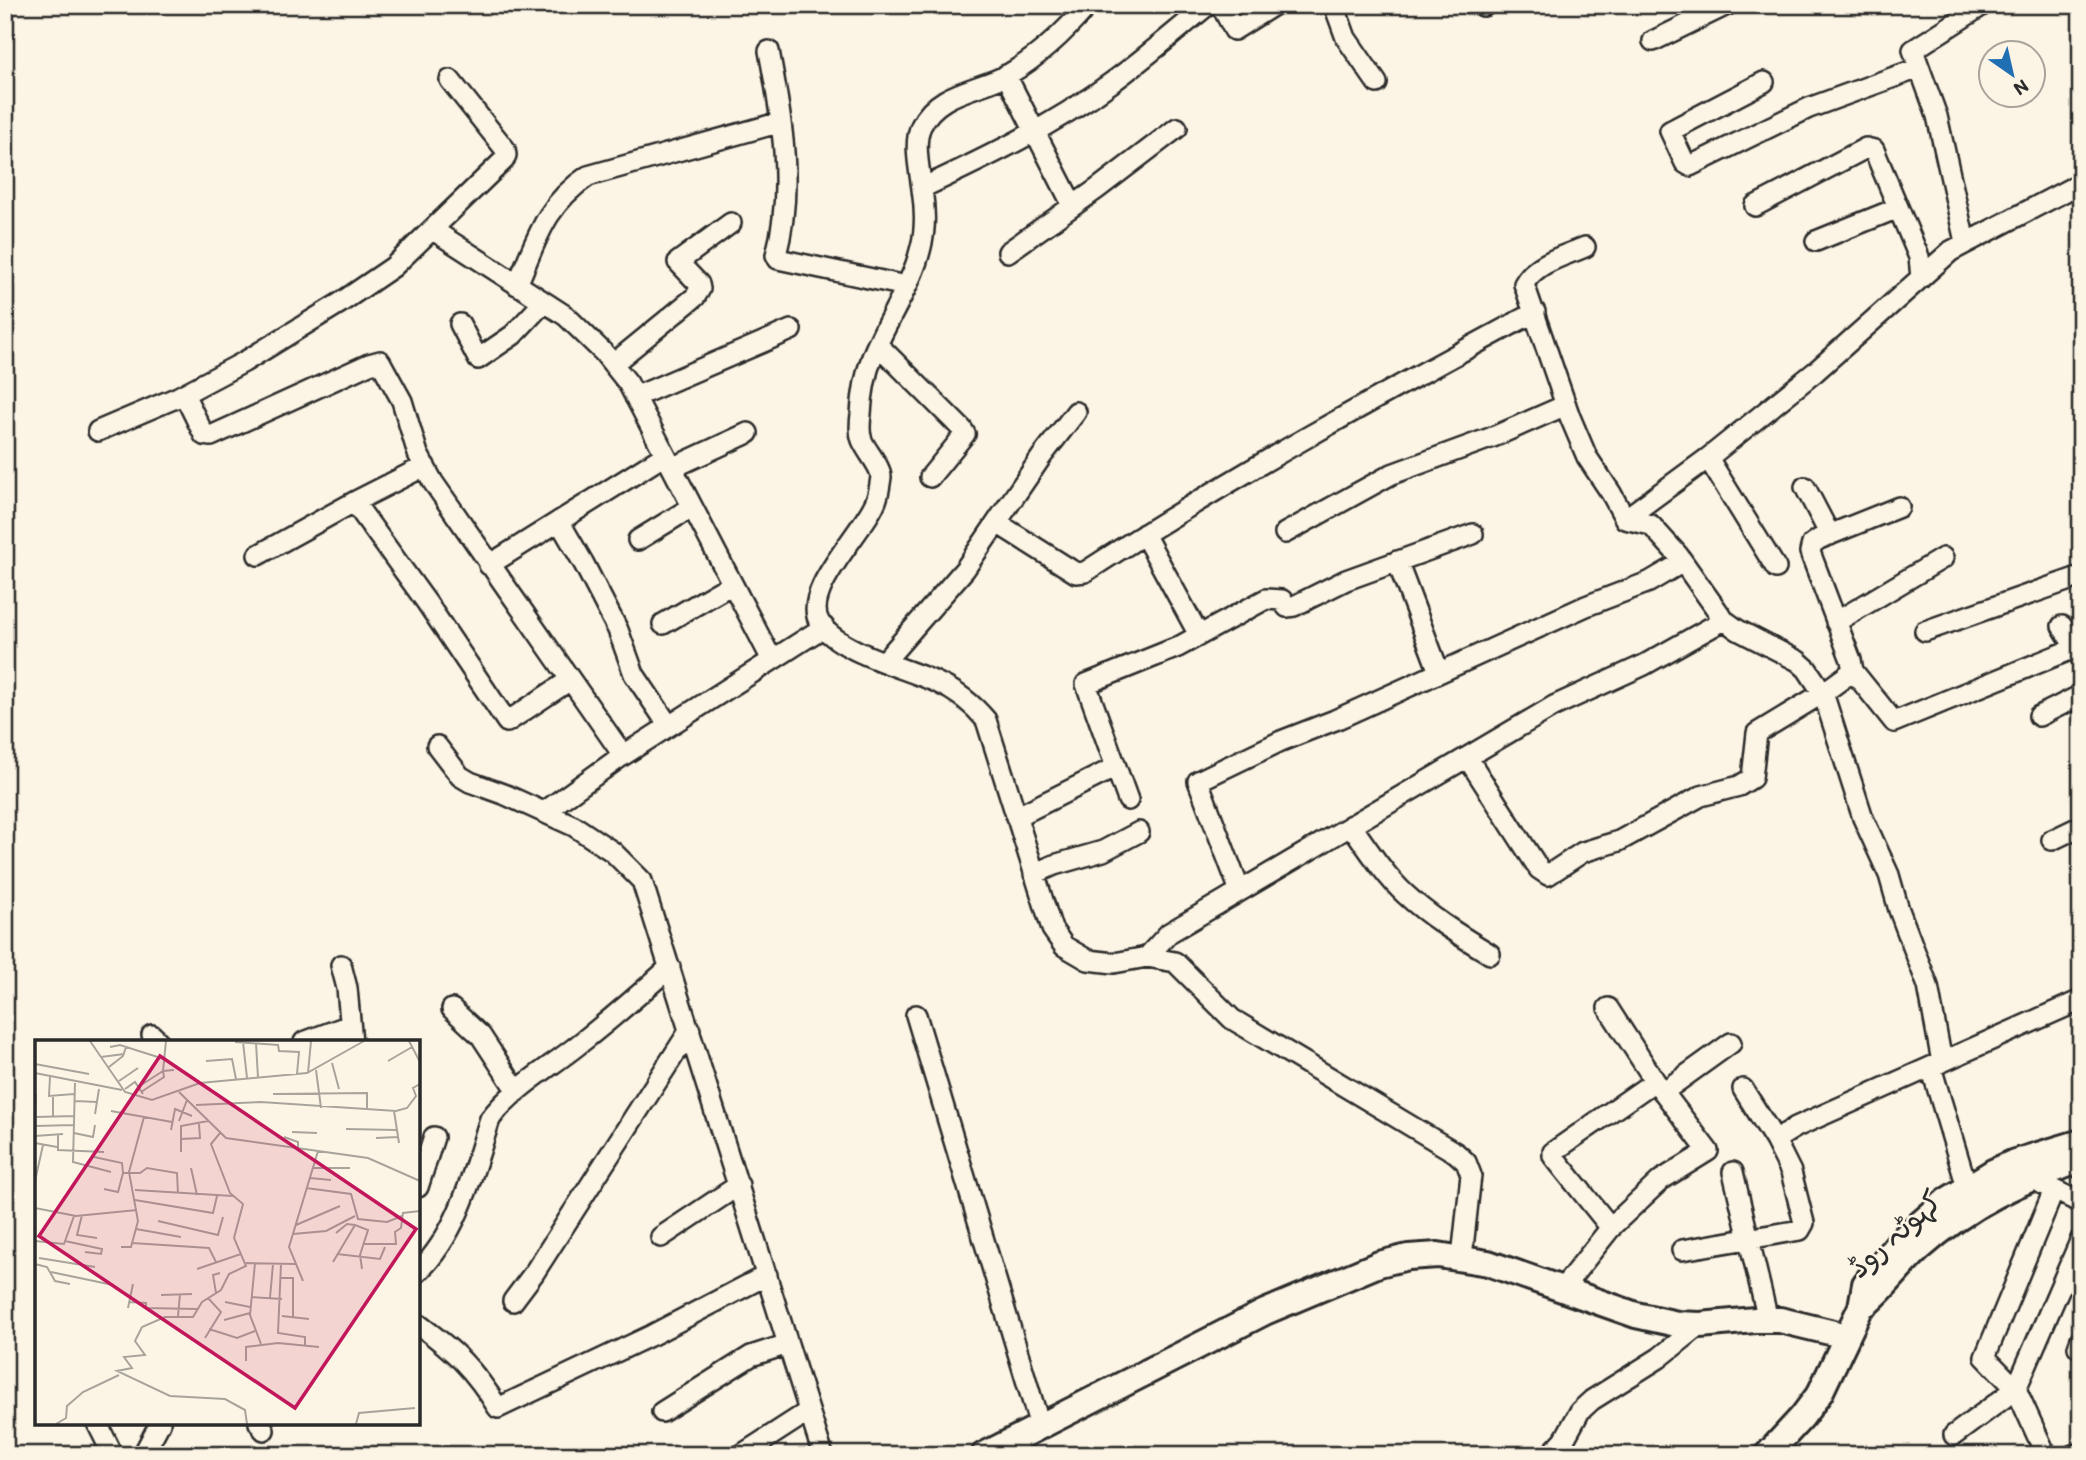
<svg xmlns="http://www.w3.org/2000/svg" width="2086" height="1460" font-family="Itim,'Playpen Sans Arabic',sans-serif">
  <rect width="100%" height="100%" fill="#fcf5e5"/>
  <filter id="ink" filterUnits="userSpaceOnUse"><feTurbulence type="fractalNoise" baseFrequency=".0143" numOctaves="2"/><feDisplacementMap in="SourceGraphic" scale="14" xChannelSelector="R" yChannelSelector="G"/><feConvolveMatrix kernelMatrix="1 2 1 2 8 2 1 2 1" color-interpolation-filters="sRGB"/></filter>
  <g filter="url(#ink)">
    <g fill="none" stroke-linecap="round" stroke-linejoin="round">
      <g stroke="#2b2b2b" stroke-width="24">
        <path id="minor" d="M1088 5C1065 32 1040 56 1009 74 978 91 938 91 921 126 913 143 920 172 922 189 925 208 926 228 921 247 912 286 886 320 872 357 865 376 862 395 861 414 860 422 859 433 862 440 866 451 881 466 881 477 880 484 879 492 877 498 868 528 799 591 820 623 838 652 906 668 936 682 956 691 972 703 986 720L1052 929 1064 946 1088 960 1114 963 1147 957 1175 962 1232 1019 1456 1153 1466 1162 1471 1175 1462 1257
          M1221 5 1234 30 1274 5
          M1334 5 1346 38 1377 83
          M1483 6 1486 5
          M1653 41 1727 5
          M769 51C782 118 794 188 776 255L778 259 906 286
          M1006 75 1073 206
          M1764 82 1670 131 1685 163 1690 166 1809 108 1919 68
          M922 188C988 157 1052 126 1111 83 1144 59 1176 31 1208 5
          M1755 206 1866 148 1874 150 1919 257 1921 278
          M433 230 566 316 604 353 628 383 772 660
          M1816 241 1898 208
          M1965 242 1937 116 1913 50 1983 5
          M1585 247C1564 256 1535 263 1524 284L1570 417 1587 457 1611 493 1625 519 1651 525 1678 555 1724 620 1738 630 1798 661 1807 669 1823 693 1863 818 1889 875 1899 910 1928 986 1942 1062
          M1008 252 1097 189 1177 128
          M517 285C537 239 545 205 588 176L781 122
          M460 324 478 359 513 335 544 302
          M878 345 962 429 965 434 930 477
          M613 364 695 297 700 289 699 284 678 262 731 223
          M184 394 204 435 211 436 369 364 380 361 402 401 418 454 433 482 623 755
          M635 397 791 330
          M98 431 178 397 244 362 340 303 393 267 504 160 506 155 505 149 450 80
          M1708 458 1776 568
          M672 468 748 433
          M1805 487 1830 535
          M354 502 427 603 507 722 570 680
          M1625 519 1708 458 1815 372 1951 251 2081 183
          M559 521 584 564 618 630 634 674 669 726
          M997 523 1076 573 1085 572C1231 477 1382 394 1535 312
          M1285 533 1392 474 1493 437 1566 405
          M1144 534 1199 635
          M638 540 692 507
          M258 555 354 502 425 466
          M1397 561 1439 672
          M489 565 665 455
          M1836 622 1943 558
          M663 624 732 584
          M2062 626 2081 657
          M1925 631 2081 576
          M884 662 965 569 1042 456 1076 412
          M1853 671 1894 722 2075 648
          M2039 716 2081 695
          M437 746 460 776 470 782 506 795 574 826 613 852 642 881 823 1455
          M1467 757 1539 869 1548 875 1583 852 1619 841 1701 796 1739 786 1752 778 1757 733 1823 693 1853 671 1851 660 1810 552 1812 544 1819 539 1899 507
          M1128 800 1086 684 1178 647 1266 599 1282 600 1287 607 1294 606 1346 580 1473 534
          M544 812 619 758 824 627
          M1016 817 1116 767
          M1351 825C1368 849 1384 874 1405 894 1431 918 1461 936 1490 954
          M2052 840 2081 826
          M1034 874 1054 865 1103 851 1139 832
          M1240 891 1198 781 1281 741 1335 720 1586 606 1649 582 1683 562
          M1147 957 1169 933 1554 706 1644 665 1724 620
          M341 965 347 988 352 1042
          M452 1009 481 1036 517 1091
          M916 1015 1040 1426
          M152 1035 159 1042
          M304 1042 350 1025
          M1931 1067 1967 1187
          M1663 1092 1731 1043
          M1775 1140 1796 1127 2081 1000
          M1733 1172 1768 1320
          M2042 1184 2081 1203
          M418 1187 434 1137
          M1611 1228 1553 1156V1152L1655 1081
          M661 1237 739 1185
          M1682 1250 1800 1230 1804 1223 1791 1172 1775 1140 1743 1089
          M418 1272C459 1232 473 1172 490 1119 513 1088 548 1069 578 1045 610 1020 640 994 670 967
          M1562 1289 1613 1225 1661 1180 1708 1151 1655 1081 1608 1008
          M513 1301 534 1273 690 1030
          M418 1324C455 1351 474 1369 498 1408L652 1335 767 1275
          M2078 1347 2081 1339
          M662 1412 751 1356 788 1344
          M97 1423 113 1455
          M259 1423 264 1430
          M1954 1435 2016 1389 1985 1357 2054 1190
          M143 1455 160 1423
          M741 1455 809 1411
          M1550 1455 1564 1440 1580 1411 1592 1400 1659 1358 1700 1325
          M2046 1455 2016 1389 2081 1239
          M2073 1455 2081 1453"/>
      </g>
      <g stroke="#2b2b2b" stroke-width="30">
        <path id="major" d="M1867 1303C1887 1286 1901 1265 1920 1248 1968 1205 2020 1180 2081 1160
          M984 1455 1265 1312 1379 1264 1408 1257 1438 1255 1488 1263 1636 1315 1677 1324 1700 1325 1755 1320H1780L1846 1336
          M1767 1455 1802 1417 1820 1393 1861 1307 1865 1284 1899 1242 1946 1201 1993 1172 2015 1162 2081 1142"/>
      </g>
      <use href="#minor" stroke="#fcf5e5" stroke-width="19"/>
      <use href="#major" stroke="#fcf5e5" stroke-width="24"/>
    </g>
  </g>
  <g text-anchor="middle" stroke-width="5" stroke-linejoin="round" paint-order="stroke">
    <g font-size="30" fill="#2b2b2b" stroke="#fcf5e5">
      <text transform="translate(1895 1234) rotate(-42)" y="10">کہوٹہ روڈ</text>
    </g>
  </g>
  <g transform="translate(35 1040)">
    <rect width="385" height="385" fill="#fcf5e5"/>
    <path fill="none" stroke="#a8a49b" stroke-width="2" d="M55 1 90 52 117 60 165 43 272 33 329 1M374 1 385 22M200 2 243 5 244 11 264 12 262 34M208 2 212 38M221 3 223 38M75 7 85 5 129 19M66 17 89 14M171 21 197 19 201 39M353 21 377 7M297 23 304 49M0 24 54 34M74 27 88 16 91 7M281 30 286 68M0 33 87 50M273 33 276 1M15 37 14 56 39 54M84 41 103 28M40 43 38 122 76 132M103 47 128 31 131 1M90 49 100 42 108 54M106 52 129 37 128 31 139 30M144 52 191 98 333 118 385 141M238 54 332 53V68M40 61 62 62M161 65 226 62 361 71 372 68 381 56 378 48 385 44M76 71 137 82M359 71 364 103M60 74 64 49M0 77 40 76M0 77 1 54M18 77V55M144 81 152 60M0 86 39 85M311 89 362 90M136 90 140 69 157 76M257 92 282 93M39 93 58 97 60 85M185 93 176 104 195 153 208 164 199 198 211 226 194 234 186 250 167 262 158 277H130L107 287 100 301 110 315 89 317 97 328 82 331 135 356 190 359 210 370 212 384M23 94V110L69 112M0 96 28 94M249 97 263 102V109M341 98 363 97M146 99 165 98 164 84M0 103 22 107M146 112V86L173 81M59 117 87 123 88 133M156 128 162 155M278 128H315M275 138 296 140M0 141 8 105M271 148 316 154 323 179 352 182 367 176M69 149 83 152 88 133H105L112 128 142 133 143 154M100 150 198 156M100 160 178 173 182 156M0 168 41 176 102 170M47 175 42 195 62 198M123 181 183 195 188 177M261 185 305 166M101 189 146 197M301 193 312 184 320 185M258 194 291 191 320 176M0 201 29 204 39 176M30 201 67 209 66 214 50 212M97 203 174 208 181 222M328 204H361L360 192 366 188 368 173 385 171M86 207H96L103 181 94 132 109 77M302 214 345 219 350 207M4 218 60 227M298 222 320 185 333 190 325 215 327 229M211 223 261 224M220 223 215 275 226 304M0 224 12 227 20 241 35 244M246 224 243 293 270 297V305M162 229 206 214M16 232 78 245M246 238H258V278M268 241 254 207 283 111M181 253 178 235 185 233M126 255 157 254M216 257 247 259M235 258 238 224M94 262 111 263V268L162 269M190 262 215 267M93 268 98 244M143 276 145 254M247 276 274 279M189 280 215 273M174 289 202 298 220 291M170 298 186 272 173 258M211 321V307L243 303 284 307M21 384 31 378 32 366 48 352 84 335M321 384 324 373 380 368"/>
    <path fill="#c2185b" fill-opacity="0.15" stroke="#c2185b" stroke-width="3.5" d="M125 16 381 189 260 368 4 196Z"/>
    <rect width="385" height="385" fill="none" stroke="#2b2b2b" stroke-width="3.5"/>
  </g>
  <rect width="2086" height="1460" fill="none" stroke="#fcf5e5" stroke-width="28"/>
  <rect x="14" y="14" width="2058" height="1432" fill="none" stroke="#2b2b2b" stroke-width="2.5" filter="url(#ink)"/>
  <g transform="translate(2012 74) rotate(146)"><circle r="33" fill="#fcf5e5" stroke="#a8a49b" stroke-width="2"/>
  <path d="M0-5L12 26L0 18L-12 26Z" fill="#1f6fb2"/>
  <text y="-10" font-size="19" font-weight="bold" text-anchor="middle" fill="#2b2b2b">N</text>
  </g>
</svg>
